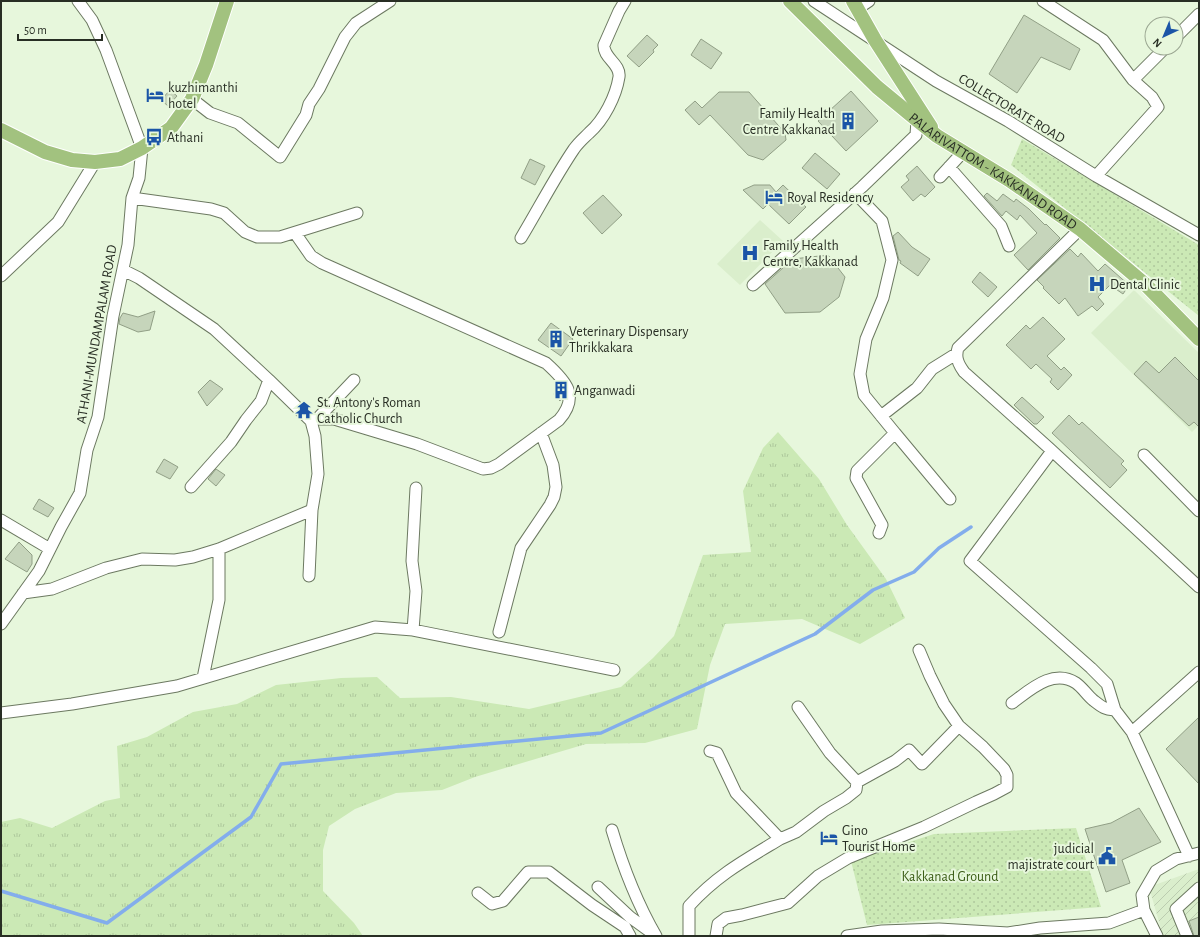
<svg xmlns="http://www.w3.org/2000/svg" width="1200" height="937" font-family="'Alegreya Sans',sans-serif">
  <defs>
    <pattern id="industrial-furrows" width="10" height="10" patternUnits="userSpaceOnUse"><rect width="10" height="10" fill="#daeecc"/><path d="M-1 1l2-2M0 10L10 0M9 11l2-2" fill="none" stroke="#bbccaf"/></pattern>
    <pattern id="grass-tufts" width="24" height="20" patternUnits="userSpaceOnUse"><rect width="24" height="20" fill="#cbe9b5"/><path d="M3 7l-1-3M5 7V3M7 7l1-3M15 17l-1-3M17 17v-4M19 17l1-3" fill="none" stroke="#aec89c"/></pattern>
    <pattern id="park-dots" width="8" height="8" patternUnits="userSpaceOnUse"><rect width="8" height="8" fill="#cbe9b5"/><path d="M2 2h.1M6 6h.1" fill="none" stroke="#aec89c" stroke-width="1.8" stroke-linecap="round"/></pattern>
  </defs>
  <rect width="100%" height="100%" fill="#e7f7dc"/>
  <path fill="#daeecc" d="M760 220 783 241 740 285 717 264Z
    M1134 290 1199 353V425L1192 432 1091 333Z"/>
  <path fill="url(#industrial-furrows)" d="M1199 869V936H1163L1149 887Z"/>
  <path fill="url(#grass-tufts)" d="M778 432 819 479 847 525 886 579 905 618 860 644 802 619 725 624 710 665 697 729 645 743 586 744 475 777 442 790 396 793 355 809 329 826 323 850V891L354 923 363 936H1V822L20 818 52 828 105 801 120 798 117 746 147 737 193 712 237 704 276 685 341 678 377 677 400 698 451 697 529 709 621 687 653 658 674 636 703 555 751 552 743 491 763 448Z"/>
  <path fill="url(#park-dots)" d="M1022 139 1199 245V316L1011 165Z
    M1076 828 1101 907 867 925 851 861 934 834Z"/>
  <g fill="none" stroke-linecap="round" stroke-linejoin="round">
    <path stroke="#83adec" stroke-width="3.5" d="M1 891 107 923 251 817 281 764 601 733 815 634 873 590 914 572 939 548 971 527"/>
  </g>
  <path fill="#c6d5bb" stroke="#919f86" d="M1024 15 1080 49 1070 70 1041 57 1017 93 989 74Z
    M647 35 658 45 653 50 654 52 639 67 627 56Z
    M701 39 722 53 711 69 691 55Z
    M170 90 177 96 168 106 161 100Z
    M851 91 878 121 846 151 818 121Z
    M719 92H749L785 133 786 140 763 160 748 155 710 115 699 125 685 110 695 101 702 108Z
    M815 153 840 174 827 189 802 168Z
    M530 159 545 166 535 185 521 178Z
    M917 166 935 187 925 197 921 194 913 201 901 187 909 180 906 176Z
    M754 185H770L776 192 783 185 806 207 789 224 768 204 763 209 743 190Z
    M987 193 997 201 1003 194 1014 202 1016 199 1029 209 1045 225 1046 224 1060 238 1028 270 1014 255 1037 233 1020 215 1017 220 1006 211 1002 216 984 196Z
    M603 195 622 215 602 234 583 213Z
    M898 232 912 247 930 259 918 276 900 263 901 261 899 260 893 236Z
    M1070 249 1078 257 1081 253 1098 271 1105 264 1129 285 1123 294 1110 285 1098 297 1104 304 1097 311 1092 306 1078 316 1065 298 1059 304 1043 288 1044 287 1037 280Z
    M828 255 845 277 839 297 820 312 785 313 765 284 793 259Z
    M980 272 997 287 988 297 972 282Z
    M155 311 150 330 138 332 119 324 120 318 123 313 138 317Z
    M1043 317 1065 339 1047 356 1061 370 1064 367 1072 375 1058 390 1050 382 1052 379 1036 364 1031 369 1006 345 1026 325 1030 329Z
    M551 323 573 339 561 356 538 340Z
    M1175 357 1199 381V427L1194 422 1189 426 1134 374 1146 361 1159 373Z
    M210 380 223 389 207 406 198 392Z
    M559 388 562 397 560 401 554 394Z
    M1022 397 1044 417 1037 424H1034L1014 405Z
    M1069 415 1079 425 1082 422 1124 461 1121 464 1127 470 1110 488 1052 433Z
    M164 459 178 467 170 479 156 472Z
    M216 469 225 475 216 486 208 479Z
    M39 499 54 508 48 517 33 509Z
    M19 542 32 555V564L27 572 5 559Z
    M1199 717V784L1166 749Z
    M1139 808 1161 842 1122 860 1130 883 1106 892 1085 829 1111 823Z
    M1199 917V936H1194L1189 921Z"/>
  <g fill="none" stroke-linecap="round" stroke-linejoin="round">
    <g stroke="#6c7961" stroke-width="13">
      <path id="minor" d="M814 1 936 81 1008 121 1096 176 1199 235
        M1043 1 1103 40 1133 80 1152 97 1158 107 1096 176
        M857 9 869 1
        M1176 37 1199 14
        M1133 80 1165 48
        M192 99 210 113 238 123 280 157 306 115 309 104 319 89 345 37 356 23 390 1
        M949 167 1001 226 1009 246
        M940 177 963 152
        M855 193 882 221 892 260 883 298 866 339 860 374 864 395 895 433
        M132 198 211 209 224 213 245 232 257 237H280L357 213
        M1080 229 958 348C955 357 958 364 964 372L1049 448 1199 587
        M295 233 311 256 322 263 546 363C566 381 580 396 559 420L499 464 491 468 483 469 417 444 334 419H317L311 421
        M521 238C539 208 555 177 574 149 579 142 584 138 589 133 604 120 616 96 619 77 621 64 603 58 604 45L619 11 625 1
        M123 270 139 278 214 329 269 380 261 401 246 420 231 442 191 487
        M1 276 58 222 95 162
        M753 285 862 187 916 135 917 120
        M269 380 311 421 315 436 318 474 312 510 309 576
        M881 416 917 388 932 369 956 354
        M317 419 354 380
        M1052 451 970 561 1091 668 1107 684 1115 710
        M1144 455 1199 511
        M1 520 50 549
        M879 533 882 525 856 478 857 471 895 433 950 499
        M23 593 52 589 106 568 142 559 175 560 193 557 219 549 312 510
        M1 624 39 571 61 527 80 493 87 450 98 417 113 316 128 245 132 198 139 178 142 148 106 50 92 20 78 1
        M413 630 416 591 412 561 416 488
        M499 632 521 548 550 505 554 497 556 487 553 465 541 433
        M203 678 219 600V549
        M1012 703C1030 690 1053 668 1076 683 1082 687 1087 695 1093 700 1102 707 1104 709 1115 710L1132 732 1189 856
        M798 707 830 753 857 782
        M1 713 72 704 177 686 375 627 413 630 614 670
        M1132 732 1199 672
        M710 751 717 753 736 793 780 839 796 832 824 811 846 798 856 790 857 782 895 761 909 750 922 764 959 726
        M612 830C623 867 637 903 656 936
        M598 887 630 917 652 933
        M478 893 492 904 503 901 528 872H549L592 905 625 927 630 936
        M689 936V906C717 875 745 860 780 839
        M716 936 718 924 726 918 742 915 788 903 818 876 848 858 924 827 976 802 994 794 1007 787V775L1004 769 983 747 959 726 944 704 930 676 919 650
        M847 936 882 931 939 929 1008 933
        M1006 936 1008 933 1040 928 1109 923 1144 910
        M1157 936 1144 910 1142 895 1156 871 1176 859 1199 853
        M1187 936 1176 909 1199 888"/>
    </g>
    <g stroke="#fff" stroke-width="16">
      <g id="major">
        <path id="s1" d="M790 1 877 87 917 120 937 136 1009 180 1080 229 1146 285 1199 339"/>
        <path d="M853 1 875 40 931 127"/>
        <path d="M1 130 45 152 72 160 95 162 120 159 142 148 171 128 192 99 206 65 227 1"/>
      </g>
    </g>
    <use href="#minor" stroke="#fff" stroke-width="11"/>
    <use href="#major" stroke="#a2c27f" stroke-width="14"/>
  </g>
  <defs>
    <g id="hotel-bare" transform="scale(1.38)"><path d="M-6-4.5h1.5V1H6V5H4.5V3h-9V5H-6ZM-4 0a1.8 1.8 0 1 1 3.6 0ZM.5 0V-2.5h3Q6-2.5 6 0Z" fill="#1b55a7" stroke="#e7f7dc" stroke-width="2.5" paint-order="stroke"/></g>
    <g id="building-bare" transform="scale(1.38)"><path d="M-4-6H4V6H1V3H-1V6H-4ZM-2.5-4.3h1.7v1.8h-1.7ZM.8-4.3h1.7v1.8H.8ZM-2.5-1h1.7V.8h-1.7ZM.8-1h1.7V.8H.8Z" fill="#1b55a7" stroke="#e7f7dc" stroke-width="2.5" paint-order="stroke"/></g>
    <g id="bus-bare" transform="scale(1.38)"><path d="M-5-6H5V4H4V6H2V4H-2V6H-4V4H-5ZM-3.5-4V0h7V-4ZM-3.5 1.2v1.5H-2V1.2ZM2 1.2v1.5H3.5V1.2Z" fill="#1b55a7" stroke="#e7f7dc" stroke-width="2.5" paint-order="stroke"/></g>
    <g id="hospital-bare" transform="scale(1.38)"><path d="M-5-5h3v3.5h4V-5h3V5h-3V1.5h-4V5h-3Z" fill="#1b55a7" stroke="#e7f7dc" stroke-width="2.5" paint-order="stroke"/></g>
    <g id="temple-bare" transform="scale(1.38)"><path d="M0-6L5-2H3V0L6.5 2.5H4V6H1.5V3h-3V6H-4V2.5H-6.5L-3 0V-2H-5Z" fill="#1b55a7" stroke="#e7f7dc" stroke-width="2.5" paint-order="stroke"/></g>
    <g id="civic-bare" transform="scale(1.38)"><path d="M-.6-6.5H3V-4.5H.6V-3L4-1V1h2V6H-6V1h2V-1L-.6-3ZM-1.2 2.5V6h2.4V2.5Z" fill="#1b55a7" stroke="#e7f7dc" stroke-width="2.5" paint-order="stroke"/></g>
  </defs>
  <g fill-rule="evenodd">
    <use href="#hotel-bare" x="155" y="95"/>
    <use href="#building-bare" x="848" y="121"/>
    <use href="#bus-bare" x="154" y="137"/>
    <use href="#hotel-bare" x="774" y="197"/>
    <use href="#hospital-bare" x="750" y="253"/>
    <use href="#hospital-bare" x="1097" y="284"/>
    <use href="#building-bare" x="556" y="339"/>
    <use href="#building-bare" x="561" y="390"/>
    <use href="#temple-bare" x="304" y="410"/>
    <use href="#hotel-bare" x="829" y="838"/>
    <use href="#civic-bare" x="1107" y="856"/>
  </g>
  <g text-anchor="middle" stroke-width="4" stroke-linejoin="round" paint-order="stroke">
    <g font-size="14" fill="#282e24" stroke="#e7f7dc" text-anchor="start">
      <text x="168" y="92">kuzhimanthi<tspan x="168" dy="16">hotel</tspan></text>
      <text x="835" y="118" text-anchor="end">Family Health<tspan x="835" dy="16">Centre Kakkanad</tspan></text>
      <text x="167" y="142">Athani</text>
      <text x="787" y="202">Royal Residency</text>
      <text x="763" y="250">Family Health<tspan x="763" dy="16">Centre, Kakkanad</tspan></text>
      <text x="1110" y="289">Dental Clinic</text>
      <text x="569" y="336">Veterinary Dispensary<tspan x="569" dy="16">Thrikkakara</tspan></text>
      <text x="574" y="395">Anganwadi</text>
      <text x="317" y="407">St. Antony's Roman<tspan x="317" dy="16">Catholic Church</tspan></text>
      <text x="842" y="835">Gino<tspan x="842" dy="16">Tourist Home</tspan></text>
      <text x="1094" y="853" text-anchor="end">judicial<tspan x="1094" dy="16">majistrate court</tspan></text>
    </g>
    <g font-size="14" fill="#282e24" stroke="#e7f7dc">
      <text transform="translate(1012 108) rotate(31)" y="5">COLLECTORATE ROAD</text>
      <text dy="5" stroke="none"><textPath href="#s1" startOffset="266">PALARIVATTOM - KAKKANAD ROAD</textPath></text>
      <text transform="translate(96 334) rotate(-80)" y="5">ATHANI-MUNDAMPALAM ROAD</text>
    </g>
    <g font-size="14" fill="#3a5c15" stroke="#e7f7dc">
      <text x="950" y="881">Kakkanad Ground</text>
    </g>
  </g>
  <rect width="1200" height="937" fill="none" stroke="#282e24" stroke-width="4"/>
  <g transform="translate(1164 36) rotate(224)"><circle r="19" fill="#e7f7dc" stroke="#9ba792"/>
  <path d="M0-3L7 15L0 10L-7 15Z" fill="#1b55a7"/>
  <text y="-6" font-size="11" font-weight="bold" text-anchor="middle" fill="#282e24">N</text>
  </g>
  <path d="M18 34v6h84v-6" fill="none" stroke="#282e24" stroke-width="2"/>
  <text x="24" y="34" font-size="12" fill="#282e24" stroke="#e7f7dc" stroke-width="3" paint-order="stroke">50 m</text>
</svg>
